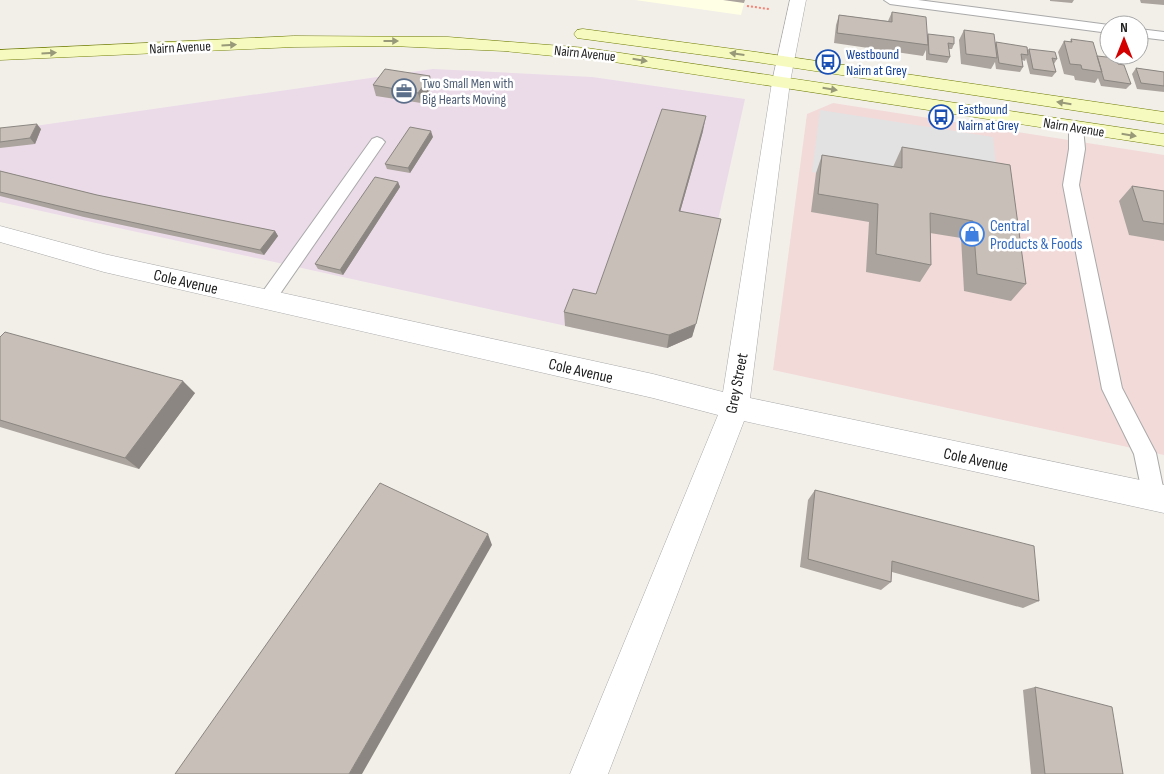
<svg xmlns="http://www.w3.org/2000/svg" width="1164" height="774" font-family="'Sofia Sans Condensed',sans-serif">
  <rect width="100%" height="100%" fill="#f2efe9"/>
  <path fill="#f2dad9" d="M833 103 1164 155V455L773 370 807 114Z"/>
  <path fill="#ebdbe8" d="M433 69 592 77 745 99 692 337 667 348 0 202V131Z"/>
  <path fill="#ffffe5" d="M635 0H745L741 15Z"/>
  <path fill="#e2e2e2" d="M820 110 993 137 998 183 894 165 893 186 812 172Z"/>
  <g fill="none" stroke-linecap="round" stroke-linejoin="round">
    <g stroke="#a9a9a9" stroke-width="2">
      <path id="service" d="M884 0H918L1109 25V33L890 4Z
        M1139 29 1164 32V40L1139 37Z
        M1076 122 1081 124 1083 127 1085 149 1079 185 1122 388 1156 453 1164 492 1162 504 1154 507 1146 504 1143 497 1134 454 1102 389 1063 185 1069 149V127L1071 124Z
        M377 137 382 139 385 142 273 304 267 306 261 304 258 299 261 294 372 139Z"/>
    </g>
    <g stroke="#a9a9a9" stroke-width="1">
      <path id="minor" d="M781 76 788 78 790 82 750 398 1164 485V513L744 421 608 774H570L718 415 653 398 104 272 0 242V226L104 254 653 374 723 392 772 82 774 78Z"/>
    </g>
    <g stroke="#a9a9a9" stroke-width="1">
      <path id="tertiary" d="M790 0H806L790 82 788 86 781 88 774 86 772 82Z"/>
    </g>
    <g stroke="#707d05" stroke-width="1">
      <path id="secondary" d="M583 29 756 52 1164 112V124L756 62 577 38 574 34 577 30Z
        M294 36 448 37 587 48 1164 134V146L614 62 504 51 392 46 294 47 0 60V50Z"/>
    </g>
    <path stroke="#fa8072" stroke-width="2" stroke-dasharray="2 2" stroke-linecap="butt" d="M747 6 769 9"/>
    <use href="#service" fill="#fff" fill-rule="evenodd"/>
    <use href="#minor" fill="#fff" fill-rule="evenodd"/>
    <use href="#tertiary" fill="#fff" fill-rule="evenodd"/>
    <use href="#secondary" fill="#f7fabf" fill-rule="evenodd"/>
  </g>
  <path fill="#aba49e" d="M723 0H745L744 3Z
    M1050 0H1074L1072 3 1050 1Z
    M1140 0H1164V5L1141 3Z
    M892 12 927 35 954 44 952 49H949L950 57 947 63 926 60V50L923 56 834 43 836 25 839 15 888 21Z
    M964 30 995 44 996 42 1027 51 1029 49 1057 59 1054 64 1056 72 1052 77 1030 74 1026 58 1025 61 1022 60 1023 67 1020 72 996 69 995 62 991 69 961 64 959 40Z
    M1071 39 1097 56 1118 64 1131 84 1126 89 1101 86 1098 78 1095 83 1075 80 1074 76 1064 74 1058 52 1064 41 1070 42Z
    M1136 68 1164 72V92L1137 89 1132 74Z
    M430 76 432 87 421 103 376 96 373 85Z
    M0 128 41 129 35 144 0 148Z
    M703 131 680 212 721 219 692 337 667 348 565 326 564 312 596 294Z
    M433 137 410 173 387 169 385 164Z
    M902 147 1010 165 1026 284 1011 301 964 291 961 238 930 233 931 265 920 282 866 272 869 222 811 212 816 173 822 155 893 167Z
    M0 171 97 195 275 231 278 236 264 255 84 217 0 196Z
    M398 182 400 187 343 275 318 269 315 264Z
    M1132 186 1164 191V241L1129 235 1119 201Z
    M0 337 195 393 139 469 0 427Z
    M815 490 1039 601 1023 608 892 572 891 582 881 590 800 567 808 500Z
    M1035 687 1123 774H1031L1023 690Z"/>
  <path fill="#8b8681" d="M430 76 432 87 421 103 418 93Z
    M706 116 703 131 676 226 679 211Z
    M37 124 41 129 35 144 30 138Z
    M431 131 433 137 410 173 408 168Z
    M398 182 400 187 343 275 340 270Z
    M275 231 278 236 264 255 260 250Z
    M696 324 692 337 667 348 669 335Z
    M183 381 195 393 139 469 125 458Z
    M488 534 492 545 362 774H349Z"/>
  <path fill="#c7bfb8" stroke="#8b8681" d="M892 12 926 17 928 45 837 33 839 15 892 22Z
    M964 30 994 34 997 58 966 54Z
    M928 34 954 37V44L948 43 950 57 929 54Z
    M1071 39 1093 42 1102 72 1082 69 1081 65 1070 64 1064 41 1072 42Z
    M996 42 1027 47 1028 55 1021 54 1023 67 999 63Z
    M1029 49 1055 52 1057 59 1052 58 1056 72 1033 69Z
    M1097 56 1116 58 1118 64 1124 65 1131 84 1104 80Z
    M1136 68 1164 72V86L1141 83Z
    M385 69 430 76 418 93 373 85Z
    M662 109 706 116 679 211 721 219 696 324 669 335 564 312 573 289 596 294Z
    M37 124 30 138 0 142V128Z
    M410 127 431 131 408 168 385 164Z
    M902 147 1010 165 1026 284 977 274 973 221 930 213 931 265 876 254 878 204 818 194 822 155 902 168Z
    M0 171 97 195 275 231 260 250 80 211 0 192Z
    M375 177 398 182 340 270 315 264Z
    M1132 186 1164 191V224L1143 221Z
    M5 332 183 381 125 458 0 420V337Z
    M380 483 488 534 349 774H175Z
    M815 490 1034 546 1039 601 892 561 891 582 808 559Z
    M1035 687 1112 707 1123 774H1045Z"/>
  <defs><path id="oneway-solid" d="M-6-.8H1V-3.2L6.5 0L1 3.2V.8H-6Z" transform="scale(1.25)"/></defs>
  <g fill="#979978">
    <use href="#oneway-solid" transform="translate(391 41)"/>
    <use href="#oneway-solid" transform="translate(229 45) rotate(-3)"/>
    <use href="#oneway-solid" transform="translate(49 53) rotate(-3)"/>
    <use href="#oneway-solid" transform="translate(737 54) rotate(-172)"/>
    <use href="#oneway-solid" transform="translate(640 60) rotate(9)"/>
    <use href="#oneway-solid" transform="translate(830 89) rotate(9)"/>
    <use href="#oneway-solid" transform="translate(1064 103) rotate(-171)"/>
    <use href="#oneway-solid" transform="translate(1129 135) rotate(9)"/>
  </g>
  <defs>
    <g id="bus-ring" transform="scale(1.25)"><circle r="9.5" fill="#fff" stroke="#1a4fb4" stroke-width="1.5"/><path d="M-5-6H5V4H4V6H2V4H-2V6H-4V4H-5ZM-3.5-4V0h7V-4ZM-3.5 1.2v1.5H-2V1.2ZM2 1.2v1.5H3.5V1.2Z" fill="#1a4fb4"/></g>
    <g id="office-ring" transform="scale(1.25)"><circle r="9.5" fill="#fff" stroke="#5c6f8a" stroke-width="1.5"/><path d="M-6-3h4V-5.5h4V-3h4V5H-6ZM-1-4.5V-3h2v-1.5ZM-6 0V1H6V0Z" fill="#5c6f8a"/></g>
    <g id="shop-ring" transform="scale(1.25)"><circle r="9.5" fill="#fff" stroke="#3f7fe0" stroke-width="1.5"/><path d="M-5-2.5h2.3a2.7 3.5 0 0 1 5.4 0H5L5.5 6h-11ZM-1.5-2.5h3a1.5 2.3 0 0 0-3 0Z" fill="#3f7fe0"/></g>
  </defs>
  <g fill-rule="evenodd">
    <use href="#bus-ring" x="828" y="62"/>
    <use href="#office-ring" x="404" y="91"/>
    <use href="#bus-ring" x="941" y="117"/>
    <use href="#shop-ring" x="972" y="234"/>
  </g>
  <g text-anchor="middle" stroke-width="5" stroke-linejoin="round" paint-order="stroke">
    <g font-size="14" fill="#222" stroke="#fff">
      <text transform="translate(180 47) rotate(-3)" y="5">Nairn Avenue</text>
      <text transform="translate(585 53) rotate(6)" y="5">Nairn Avenue</text>
      <text transform="translate(1074 127) rotate(9)" y="5">Nairn Avenue</text>
    </g>
    <g font-size="14" fill="#164399" stroke="#fff" text-anchor="start">
      <text x="846" y="59">Westbound<tspan x="846" dy="16">Nairn at Grey</tspan></text>
      <text x="958" y="114">Eastbound<tspan x="958" dy="16">Nairn at Grey</tspan></text>
    </g>
    <g font-size="14" fill="#4e5e75" stroke="#fff" text-anchor="start">
      <text x="422" y="88">Two Small Men with<tspan x="422" dy="16">Big Hearts Moving</tspan></text>
    </g>
    <g font-size="16" fill="#366cbe" stroke="#fff" text-anchor="start">
      <text x="990" y="231">Central<tspan x="990" dy="18">Products &amp; Foods</tspan></text>
    </g>
    <g font-size="16" fill="#222" stroke="#fff">
      <text transform="translate(186 281) rotate(13)" y="6">Cole Avenue</text>
      <text transform="translate(581 370) rotate(13)" y="6">Cole Avenue</text>
      <text transform="translate(736 383) rotate(-79)" y="6">Grey Street</text>
      <text transform="translate(976 459) rotate(12)" y="6">Cole Avenue</text>
    </g>
  </g>
  <g transform="translate(1124 40)"><circle r="24" fill="#ffffff" stroke="#a7a7a7"/>
  <path d="M0-4L9 19L0 12L-9 19Z" fill="#d40000"/>
  <text y="-8" font-size="14" font-weight="bold" text-anchor="middle" fill="#222222">N</text>
  </g>
</svg>
